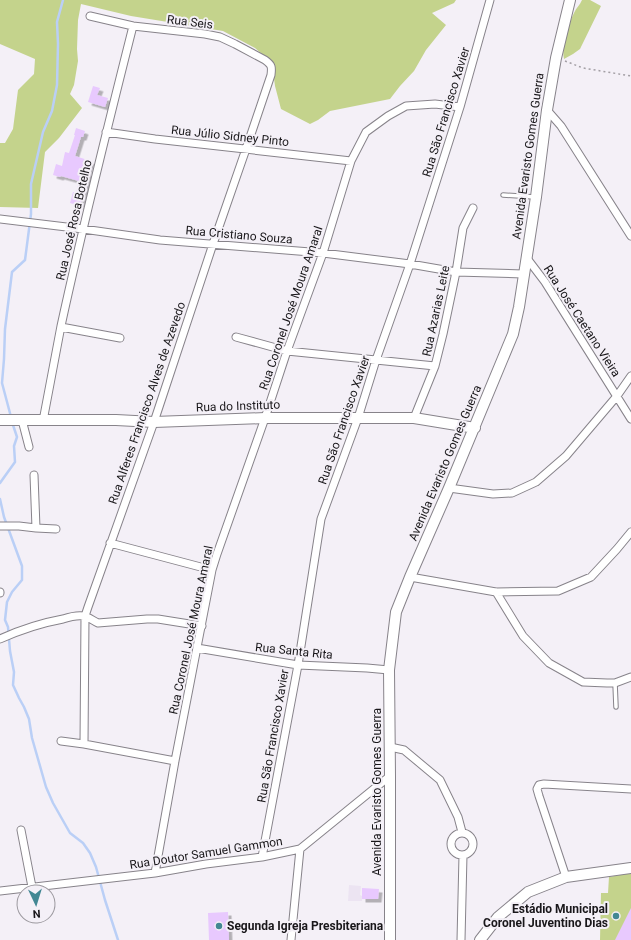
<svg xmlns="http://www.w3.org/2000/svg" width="631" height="940" font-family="Roboto,sans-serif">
  <defs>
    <filter id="shadow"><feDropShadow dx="3.5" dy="3.5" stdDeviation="0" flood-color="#0004"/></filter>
  </defs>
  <rect width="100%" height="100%" fill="#f4f0f7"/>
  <path fill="#ece4f2" d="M349 885 361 886 360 895 362 896V901H348Z"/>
  <path fill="#c4d38c" d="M0 0H456L454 3 432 13 446 25 426 50 414 71 400 86 390 99 330 111 318 120 310 124 281 109 275 86 272 63 255 48 223 31 131 16 81 4 78 20 77 49 78 61 74 85 70 94 82 108 59 138 45 152 38 208 0 207V143H5L13 129 18 90 34 74 35 59 0 44Z
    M582 0H590L601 6 580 49 573 54 564 59C561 46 568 25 574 13 576 8 580 5 582 0Z
    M631 873V940H600L601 893H608L609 877Z"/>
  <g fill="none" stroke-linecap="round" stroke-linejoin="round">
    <path stroke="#bacff6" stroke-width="2.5" d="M11 417 2 383 4 359 5 329 12 272 25 260 31 214V184L43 132 52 111 57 85 58 44 57 22 63 0
      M0 483 15 462 14 446 17 437 12 422
      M0 499 4 517 22 566V580L12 592 7 602 5 620 8 627 10 651 14 672 13 685 19 698 24 707 29 719 32 738 46 787 53 803 70 833 83 843 90 853 96 867 105 900 118 940"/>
  </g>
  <path fill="#e8c9fe" filter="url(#shadow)" d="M93 86 100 88 97 95 108 98 105 107 88 102Z
    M76 128 85 131 83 137H81L75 156 91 161 87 173 89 174 86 186H87L85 194H83L80 206 70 203 73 192 76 193 79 181 61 176 60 177 53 175 56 164 62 166 65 152 69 153 75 135H74Z
    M362 888 379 889 378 899H362Z
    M631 908V940H615Z
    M228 912 229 940H209L208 913Z"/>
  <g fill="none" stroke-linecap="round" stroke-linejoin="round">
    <g stroke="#87838a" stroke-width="5.5">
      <path id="service" d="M503 195 535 197
        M615 683 616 707"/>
    </g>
    <g stroke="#87838a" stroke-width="9">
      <path id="minor" d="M547 110 561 126 631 236
        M106 132 155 139 351 161
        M0 219 83 229 160 240 323 253 410 264 456 272 523 274
        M526 257 545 282 631 419
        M61 327 120 338
        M236 337 287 351 435 366
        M414 418 435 366 443 334 456 272 463 228 473 208
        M22 420 29 447
        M43 421C49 389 55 357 61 326 83 225 108 125 133 26
        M34 475 36 528
        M449 488 493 494 512 493 536 482 566 456 617 396 631 376
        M0 526H19L36 528 56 529
        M110 543 212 570
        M410 577 496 592 558 591 591 577 617 549 631 532
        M0 592V593
        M496 592 523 636 549 663 583 682 607 683H615L631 677
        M0 639C20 630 41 623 63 619 69 617 78 615 84 616 89 617 93 621 98 623L147 619H158L202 626
        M197 648 298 665 367 668 389 670
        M61 741 84 744 175 761
        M84 744 85 616 88 607 154 422 213 244 246 149 271 75C272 67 272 65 265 60L235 44 220 37 205 34 133 26 90 16
        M390 747 404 750 440 780 458 817 462 832
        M21 830 32 887
        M451 844a11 11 0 1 1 22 0a11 11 0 1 1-22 0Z
        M262 857 298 665 321 519 358 418 376 360 410 264 460 107 490 0
        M155 873 175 761 212 570 217 554 265 418 287 351 323 253 351 161 366 132 388 116 406 106 435 104 460 107
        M566 877 539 796 537 789 539 785 544 784 631 789
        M0 891 155 873 206 864 262 857 300 849 375 788 390 776
        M291 940 300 849
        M461 940 463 855"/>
    </g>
    <g stroke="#87838a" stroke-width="12">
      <path id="secondary" d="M0 420H116L154 422 265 418H414L475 428
        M390 940V776L389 670 396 612 410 577 449 488 513 334 519 307 536 197 547 110 556 58 570 0
        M480 940 498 917 528 892 566 877 631 868"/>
    </g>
    <path stroke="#a39fa5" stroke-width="1.5" stroke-dasharray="2 3" stroke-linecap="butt" d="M565 61 583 68 631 76"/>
    <use href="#service" stroke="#fff" stroke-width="3.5"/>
    <use href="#minor" stroke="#fff" stroke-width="7"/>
    <use href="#secondary" stroke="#fff" stroke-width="10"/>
  </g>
  <g fill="#428793" stroke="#f4f0f7" stroke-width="1.5">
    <circle cx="616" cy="916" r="4"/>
    <circle cx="219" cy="926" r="4"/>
  </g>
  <g text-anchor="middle" stroke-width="4" stroke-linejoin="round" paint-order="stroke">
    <g font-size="12" fill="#19171a" stroke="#f4f0f7">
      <text transform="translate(190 22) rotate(7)" y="4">Rua Seis</text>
      <text transform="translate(446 112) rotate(-73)" y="4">Rua São Francisco Xavier</text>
      <text transform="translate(230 136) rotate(6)" y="4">Rua Júlio Sidney Pinto</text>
      <text transform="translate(528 156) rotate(-82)" y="4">Avenida Evaristo Gomes Guerra</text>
      <text transform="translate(74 220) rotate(-77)" y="4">Rua José Rosa Botelho</text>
      <text transform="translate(239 235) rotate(5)" y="4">Rua Cristiano Souza</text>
      <text transform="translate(291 308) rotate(-71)" y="4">Rua Coronel José Moura Amaral</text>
      <text transform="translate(436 311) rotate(-78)" y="4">Rua Azarias Leite</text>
      <text transform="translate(582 321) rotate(57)" y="4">Rua José Caetano Vieira</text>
      <text transform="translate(147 403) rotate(-71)" y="4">Rua Alferes Francisco Alves de Azevedo</text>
      <text transform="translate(238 406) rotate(-2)" y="4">Rua do Instituto</text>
      <text transform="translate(344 420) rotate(-71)" y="4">Rua São Francisco Xavier</text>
      <text transform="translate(445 463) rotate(-67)" y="4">Avenida Evaristo Gomes Guerra</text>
      <text transform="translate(191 630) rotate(-78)" y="4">Rua Coronel José Moura Amaral</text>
      <text transform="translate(294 651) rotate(6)" y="4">Rua Santa Rita</text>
      <text transform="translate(273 736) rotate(-80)" y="4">Rua São Francisco Xavier</text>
      <text transform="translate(377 792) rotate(-90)" y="4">Avenida Evaristo Gomes Guerra</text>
      <text transform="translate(206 853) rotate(-9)" y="4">Rua Doutor Samuel Gammon</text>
    </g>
    <g font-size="12" font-weight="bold" fill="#19171a" stroke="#f4f0f7" text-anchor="end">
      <text x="608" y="913">Estádio Municipal<tspan x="608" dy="14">Coronel Juventino Dias</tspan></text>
      <text x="227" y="930" text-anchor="start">Segunda Igreja Presbiteriana</text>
    </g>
  </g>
  <g transform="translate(36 904) rotate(176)"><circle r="19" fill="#f4f0f7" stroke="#9c999f"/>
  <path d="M0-3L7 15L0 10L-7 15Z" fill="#428793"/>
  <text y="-6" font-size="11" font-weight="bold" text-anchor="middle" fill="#19171a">N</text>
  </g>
</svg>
